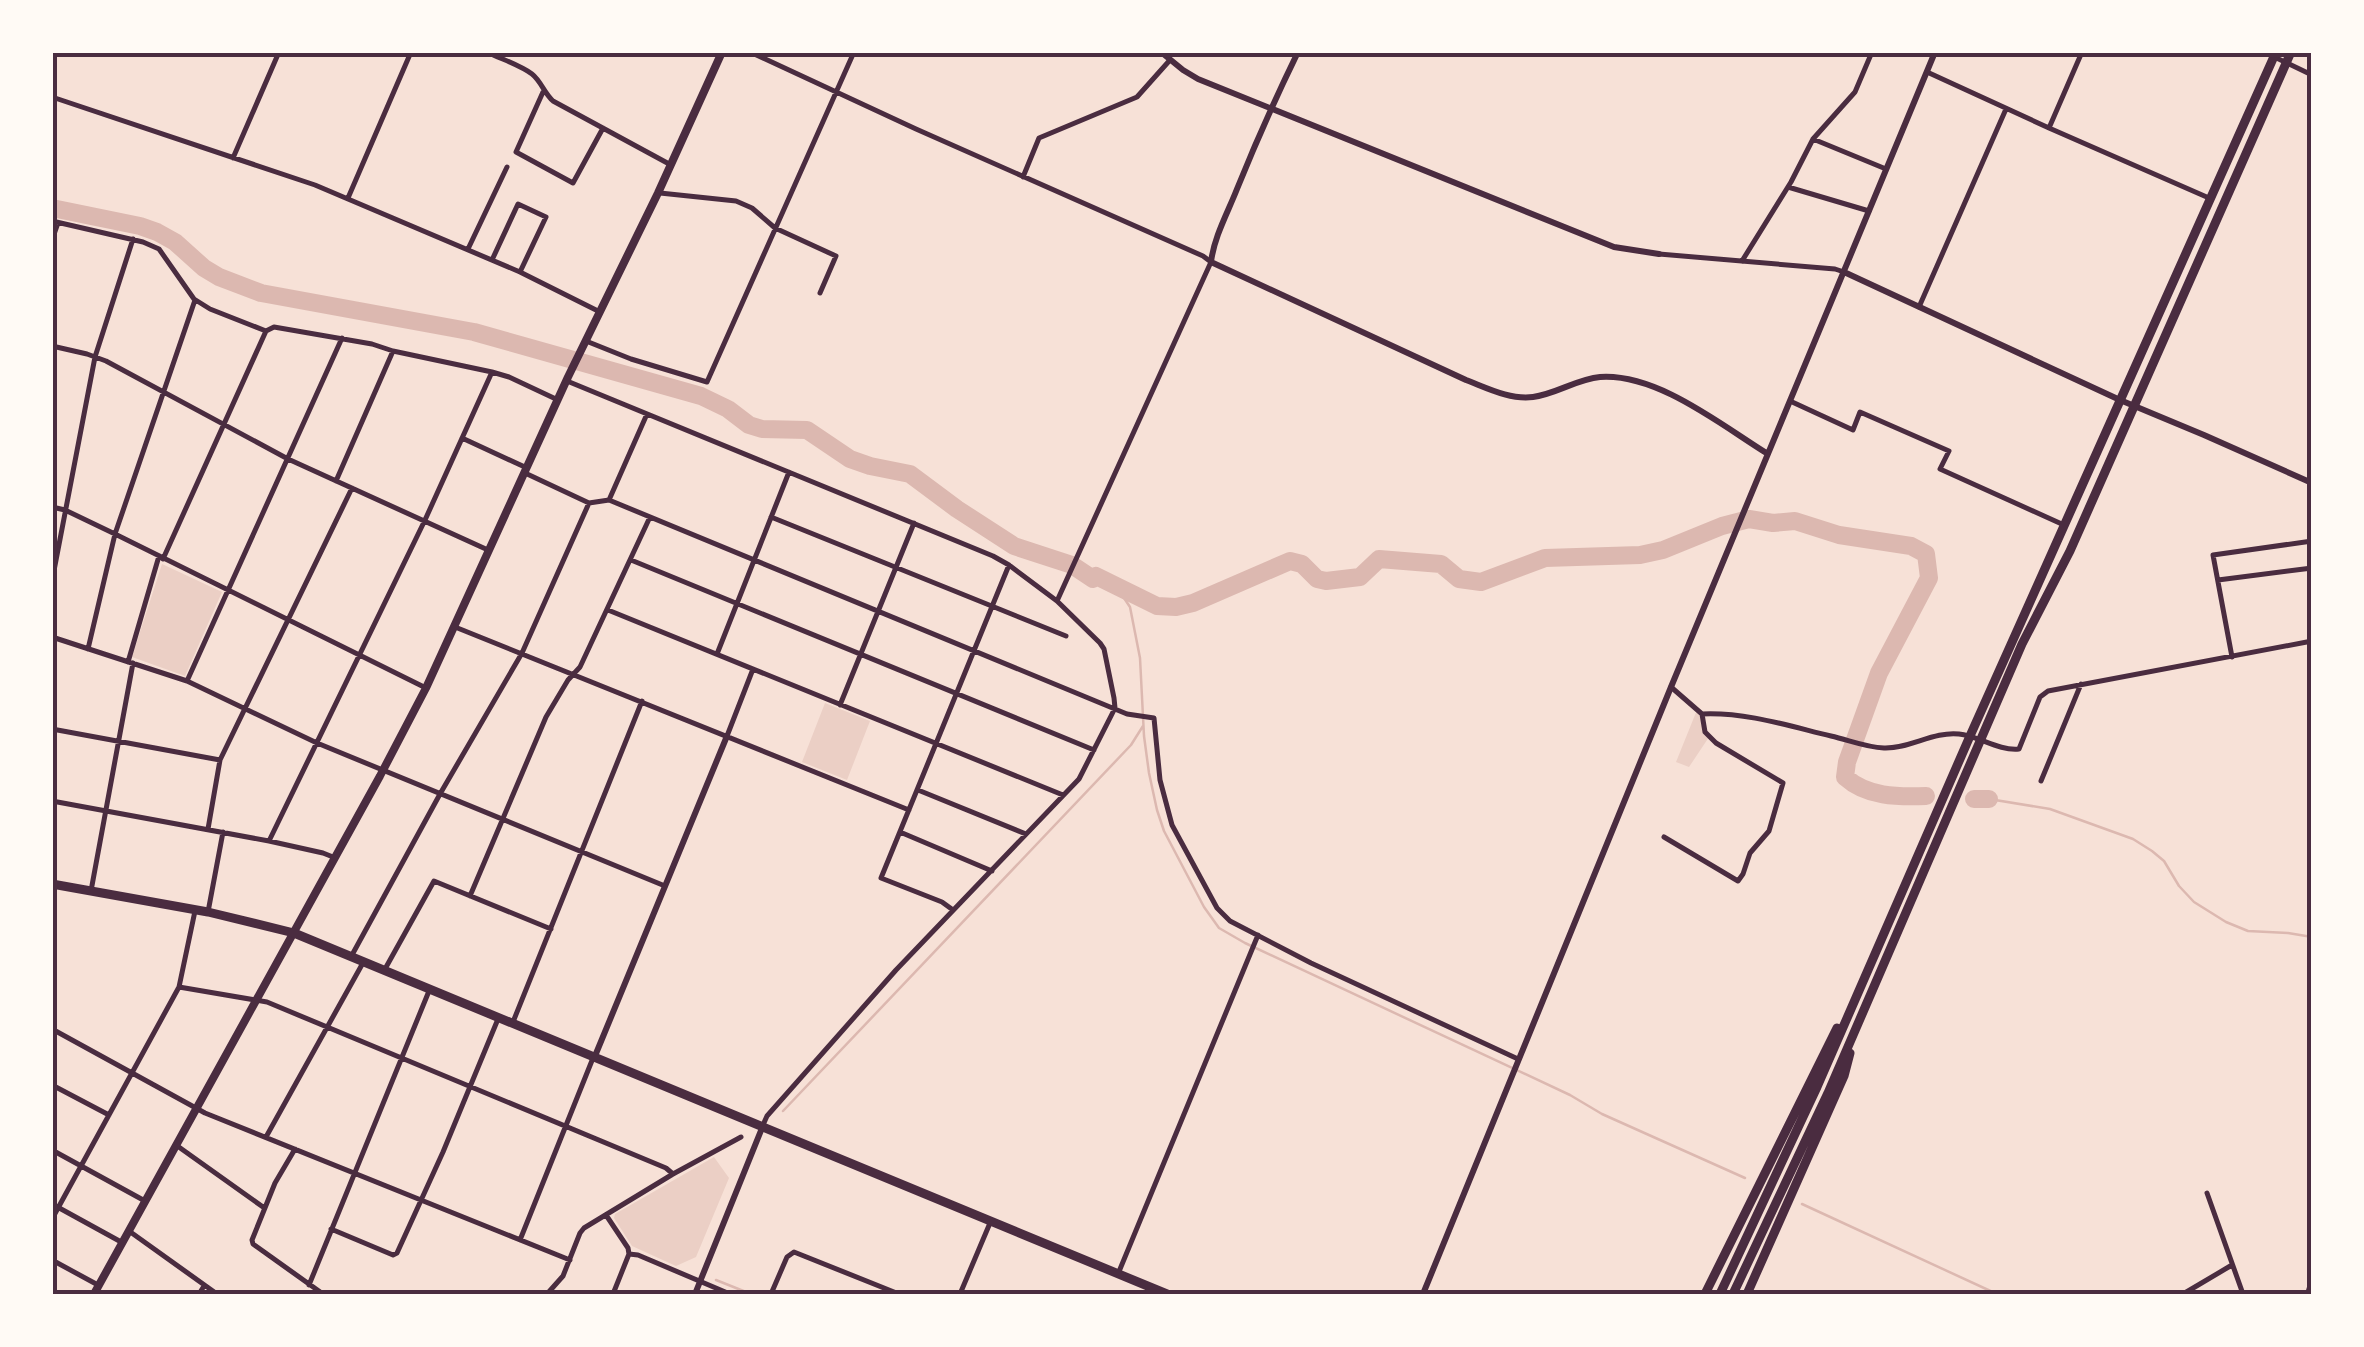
<svg xmlns="http://www.w3.org/2000/svg" width="2364" height="1347" font-family="'Exo 2',sans-serif">
  <rect width="100%" height="100%" fill="#f7e1d7"/>
  <path fill="#ebcfc5" d="M162 564 222 592 185 676 132 657Z
    M825 703 870 721 847 780 802 762Z
    M1697 710 1702 714 1705 732 1709 737 1689 767 1676 762Z
    M714 1157 729 1178 696 1257 676 1266 632 1246 614 1218 615 1214Z"/>
  <g fill="none" stroke-linecap="round" stroke-linejoin="round">
    <path stroke="#dcb8b0" stroke-width="2.5" d="M1093 579 1120 592 1130 607 1140 658 1144 736 1149 773 1157 810 1164 831 1204 907 1219 928 1245 943 1570 1095 1602 1114 1745 1178
      M1989 799 2050 809 2133 839 2152 851 2164 861 2179 886 2194 902 2226 922 2248 931 2288 933 2312 937
      M783 1111 1131 745 1143 726
      M1802 1204 1997 1294
      M716 1280 751 1294"/>
    <path stroke="#dcb8b0" stroke-width="18" d="M52 208 140 226 157 232 175 242 204 268 219 277 261 293 474 332 701 396 728 409 749 425 762 429 807 430 850 459 870 466 910 474 957 509 1014 546 1072 565 1093 579 1096 576 1157 606 1176 607 1193 603 1290 561 1302 564 1317 579 1326 581 1360 577 1379 559 1441 564 1459 579 1481 582 1545 558 1640 555 1663 550 1722 526 1749 519 1773 523 1795 521 1839 535 1911 546 1926 554 1929 578 1879 673 1847 762 1845 777C1867 797 1897 797 1926 796
      M1974 799H1989"/>
    <path stroke="#4a2c40" stroke-width="5" d="M487 52C501 59 520 65 532 74 541 81 544 93 553 101L671 165
      M750 52 916 129 1203 256 1211 262 1057 601
      M2264 52 2312 75
      M52 57 58 52
      M1927 72 2049 128 2209 198
      M543 92 516 152 573 183 603 128
      M52 97 315 185 520 272 600 312
      M2049 128 2082 52
      M1813 139 1855 92 1872 52
      M233 158 279 52
      M1023 177 1039 138 1137 97 1170 60
      M1788 187 1869 211
      M660 193 736 201 752 208 775 228 836 256 820 293
      M348 198 411 52
      M52 221 143 242 159 249 194 299 210 309 266 331 274 327 372 344 393 351 492 372 509 377 558 400
      M52 240 58 223
      M468 249 507 167
      M1659 254 1835 269 1844 272
      M492 260 518 204 546 217 520 272
      M1742 261 1791 182 1813 139 1886 169
      M1919 307 2006 109
      M586 341 631 359 707 382 854 52
      M52 346 87 354 106 361 288 459 488 550
      M567 381 993 556 1009 565 1057 601 1100 643 1104 649 1114 698 1115 708 1111 716 1079 779 896 970 767 1116 763 1125
      M1790 401 1853 430 1860 412 1949 451 1940 469 2064 525
      M462 438 527 468
      M525 473 589 503 609 500 1127 714 1154 718 1160 780 1172 825 1217 908 1230 921 1311 963 1518 1059
      M336 481 393 351
      M609 500 647 414
      M52 507 65 510 115 534 426 688
      M771 517 1066 636
      M163 559 266 331
      M631 560 1094 750
      M2218 580 2312 568
      M52 581 95 357 133 239
      M608 610 1063 795
      M455 627 909 810
      M52 637 187 681 317 743 665 886
      M88 649 115 534 195 300
      M717 654 789 472
      M2232 657 2213 555 2312 541
      M128 662 159 556
      M187 681 342 338
      M840 705 914 523
      M1702 714C1746 712 1789 726 1831 736 1849 740 1865 747 1884 748 1909 749 1934 731 1959 734 1979 736 1998 751 2019 749L2040 697 2048 691 2312 641
      M52 729 220 760
      M727 736 753 669
      M2041 781 2081 684
      M918 790 1026 834
      M52 801 269 841 323 853 333 857
      M208 829 220 760 352 488
      M900 832 992 871
      M1664 837 1738 881 1743 874 1750 853 1769 831 1783 783 1716 743 1705 732 1702 714 1671 687
      M269 841 425 520 492 372
      M91 891 133 663
      M470 896 546 717 568 680 580 667 650 517
      M953 910 942 902 881 878 1009 565
      M208 912 223 832
      M352 955 440 794 522 653 589 503
      M385 969 434 881 551 929
      M179 987 267 1002 666 1168 673 1174
      M513 1022 642 701
      M52 1029 205 1113 570 1260
      M52 1085 109 1115
      M266 1137 364 961
      M176 1145 263 1207
      M295 1149 275 1183 252 1240 253 1244 323 1294
      M52 1150 145 1201
      M2207 1193 2243 1294
      M52 1204 123 1243
      M606 1215 628 1248 629 1254 613 1294
      M52 1219 179 987 195 911
      M331 1229 393 1255 397 1253 443 1152 498 1019
      M129 1231 217 1294
      M520 1240 593 1058
      M629 1254 638 1255 730 1294
      M52 1260 98 1285
      M1118 1274 1258 935
      M309 1285 429 991
      M199 1294 204 1286
      M547 1294 563 1276 580 1233 584 1228 673 1174 741 1137
      M771 1294 787 1257 794 1252 899 1294
      M960 1294 990 1223
      M2183 1294 2232 1265"/>
    <path stroke="#4a2c40" stroke-width="6" d="M1161 52 1183 70 1198 79 1614 247 1659 254
      M1298 52C1276 97 1256 142 1237 189 1228 212 1214 237 1211 262L1466 380C1487 388 1510 400 1533 397 1556 394 1577 379 1600 377 1657 373 1721 425 1768 454
      M1844 272 2120 400 2204 435 2312 483
      M595 1056 727 736
      M695 1294 762 1128
      M1423 1294 1671 687 1935 52
      M2308 1294 2312 1281"/>
    <path stroke="#4a2c40" stroke-width="8" d="M94 1294 380 776 426 688 568 377 658 193 722 52"/>
    <path stroke="#4a2c40" stroke-width="9" d="M52 884 208 912 294 933 1167 1294
      M1705 1294 1837 1028
      M1720 1294 1817 1087 1970 736 2276 52
      M1733 1294 1828 1093 2022 644 2070 551 2291 52
      M1747 1294 1844 1076 1850 1053"/>
  </g>
  <rect width="2364" height="1347" fill="none" stroke="#fffaf5" stroke-width="110"/>
  <rect x="55" y="55" width="2254" height="1237" fill="none" stroke="#4a2c40" stroke-width="4"/>
</svg>
